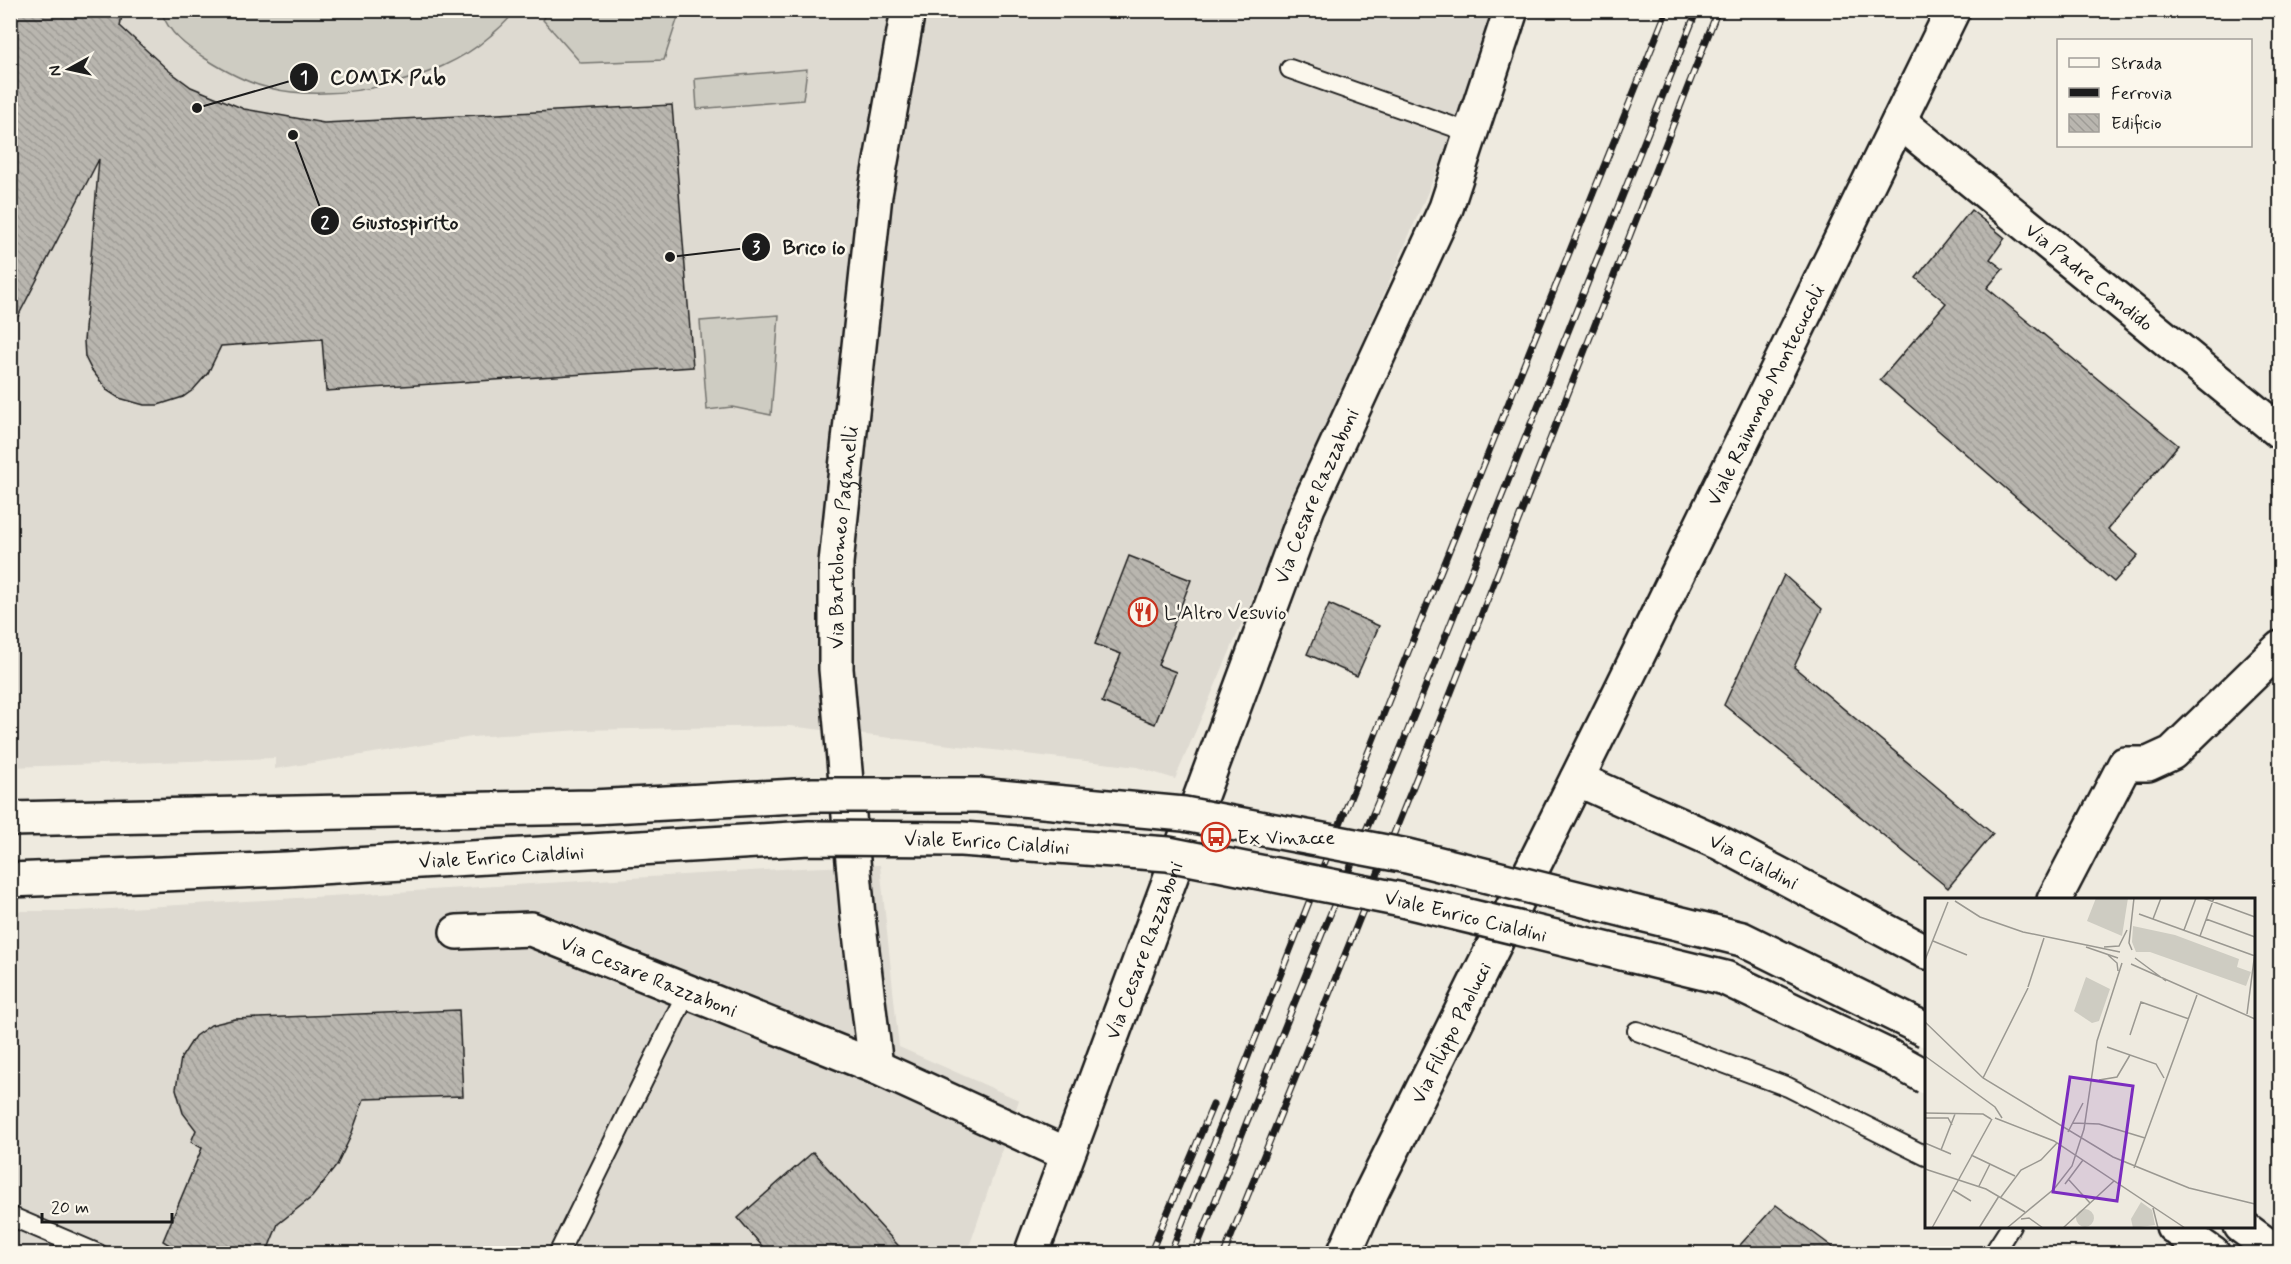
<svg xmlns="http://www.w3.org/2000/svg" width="2291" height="1264" font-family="Mynerve,sans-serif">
  <defs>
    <pattern id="building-back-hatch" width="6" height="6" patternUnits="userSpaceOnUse" patternTransform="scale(1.5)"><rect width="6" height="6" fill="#b9b6af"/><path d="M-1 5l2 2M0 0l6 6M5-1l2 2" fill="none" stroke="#9e9c96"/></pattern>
  </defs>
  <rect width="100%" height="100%" fill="#eeeadf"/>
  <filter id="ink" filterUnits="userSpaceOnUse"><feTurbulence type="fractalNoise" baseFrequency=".0167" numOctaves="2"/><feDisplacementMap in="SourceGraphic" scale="12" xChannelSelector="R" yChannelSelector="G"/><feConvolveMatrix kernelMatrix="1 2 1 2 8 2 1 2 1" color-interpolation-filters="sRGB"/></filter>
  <g filter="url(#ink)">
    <path fill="#dedad1" d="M10 11H1493L1442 159 1175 779 1137 767 789 726 581 730 472 737 275 769V758L11 767Z
      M880 865 899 1047 1019 1100 967 1253 11 1254V911H77L799 868Z"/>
    <path fill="#ceccc2" stroke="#75746f" stroke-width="1.5" d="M549 10H622L678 17 664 60 581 63 543 20Z
      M161 11V10L514 11C509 21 498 29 489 37 438 82 335 104 269 88 247 83 225 71 206 59 186 46 169 34 161 11Z
      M807 69 803 100 697 109 695 79Z
      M779 315 771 415 732 407 707 410 700 321Z"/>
    <path fill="url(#building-back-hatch)" stroke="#1c1c1c" stroke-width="1.5" d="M10 10H123L120 26 168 70 191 87 244 109 324 123 672 105 693 367 326 391 322 339 221 346 208 373 193 390 183 397 158 405H144L119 398 108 391 91 369 85 357 84 341 99 159 10 332Z
      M1971 210 2005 238 1990 259 2003 269 1987 288 2178 445 2108 529 2138 555 2114 582 1880 380 1946 303 1916 278Z
      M1129 556 1191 580 1158 665 1176 672 1155 724 1102 702 1121 654 1095 644Z
      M1784 575 1822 609 1794 667 1993 834 1948 888 1724 705Z
      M1329 604 1379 626 1357 676 1307 654Z
      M459 1010 463 1096 364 1099 350 1138 337 1165 312 1197 278 1224 266 1254H184L163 1241 202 1148 191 1142 196 1130 183 1113 176 1089 181 1058 195 1036 211 1025 235 1019Z
      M813 1152 906 1254H769L738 1218Z
      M1776 1205 1842 1254H1732Z"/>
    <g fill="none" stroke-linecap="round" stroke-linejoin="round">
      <g stroke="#1c1c1c" stroke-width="22">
        <path id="service" d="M1290 69 1471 133
          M1637 1031 1788 1087 1926 1156
          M10 1216 99 1254
          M558 1254 687 992
          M1993 1254 2011 1226"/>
      </g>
      <g stroke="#1c1c1c" stroke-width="38">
        <g id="minor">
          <path id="s1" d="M1899 121 2280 432"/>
          <path id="s2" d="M1577 779 1720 843 1926 952"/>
          <path d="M2054 900 2125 764H2148L2172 753 2280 648"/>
          <path id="s3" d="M457 932 531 929 876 1067 1066 1154"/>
          <path id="s4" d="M876 1067 858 917 836 669V563L875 195 908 10"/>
        </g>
      </g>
      <g stroke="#1c1c1c" stroke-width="38">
        <g id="tertiary">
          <path id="s5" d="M1031 1254 1308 507 1446 208 1511 10"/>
          <path id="s6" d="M1344 1254 1370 1195 1618 696 1953 10"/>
        </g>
      </g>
      <g stroke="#1c1c1c" stroke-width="38">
        <path id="secondary" d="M10 819 194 815
          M2173 1226 2213 1254
          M2241 1226 2279 1254"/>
      </g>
      <use href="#service" stroke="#fbf7ec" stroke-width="18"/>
      <use href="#minor" stroke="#fbf7ec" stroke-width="33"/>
      <use href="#tertiary" stroke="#fbf7ec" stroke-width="33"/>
      <use href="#secondary" stroke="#fbf7ec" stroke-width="33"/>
      <g stroke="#1c1c1c" stroke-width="7">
        <path id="rail" d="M1150 1254 1213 1105
          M1170 1254 1398 677 1667 10
          M1194 1254 1324 929 1398 755 1697 10
          M1224 1254 1450 695 1718 10"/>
      </g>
      <use href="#rail" stroke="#fbf7ec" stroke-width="4.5" stroke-dasharray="14" stroke-linecap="butt"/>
      <g stroke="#1c1c1c" stroke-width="38" stroke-linecap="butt">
        <g id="secondary-bridge">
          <path d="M194 815 593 807 813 795H978L1184 814 1407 856 1742 939 1926 1030"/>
          <path id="s7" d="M10 880 286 869 809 838 961 839 1168 854 1402 900 1725 978 1890 1057 1926 1077"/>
        </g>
      </g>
      <use href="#secondary-bridge" stroke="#fbf7ec" stroke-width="33"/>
    </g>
  </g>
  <defs>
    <g id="restaurant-ring" transform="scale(1.5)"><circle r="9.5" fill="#fbf7ec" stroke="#c8321e" stroke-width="1.5"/><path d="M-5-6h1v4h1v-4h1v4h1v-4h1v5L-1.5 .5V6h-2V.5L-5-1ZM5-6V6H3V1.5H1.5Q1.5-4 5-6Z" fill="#c8321e"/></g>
    <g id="bus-ring" transform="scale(1.5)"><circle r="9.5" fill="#fbf7ec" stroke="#c8321e" stroke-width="1.5"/><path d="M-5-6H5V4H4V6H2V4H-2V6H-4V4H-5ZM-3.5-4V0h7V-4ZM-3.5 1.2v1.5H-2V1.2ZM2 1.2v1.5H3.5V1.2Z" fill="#c8321e"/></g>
  </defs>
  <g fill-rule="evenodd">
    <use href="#restaurant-ring" x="1143" y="612"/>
    <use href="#bus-ring" x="1216" y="837"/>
  </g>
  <g text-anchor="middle" stroke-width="5" stroke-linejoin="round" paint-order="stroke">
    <g font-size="20" fill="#1c1c1c" stroke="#fbf7ec">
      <text dy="7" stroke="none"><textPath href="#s1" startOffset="246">Via Padre Candido</textPath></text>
      <text dy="7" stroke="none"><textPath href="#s6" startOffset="957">Viale Raimondo Montecuccoli</textPath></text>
      <text dy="7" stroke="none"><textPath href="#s5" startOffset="810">Via Cesare Razzaboni</textPath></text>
      <text dy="7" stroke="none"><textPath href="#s4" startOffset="532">Via Bartolomeo Paganelli</textPath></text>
      <text dy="7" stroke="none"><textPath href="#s7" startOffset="978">Viale Enrico Cialdini</textPath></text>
      <text dy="7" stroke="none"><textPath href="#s7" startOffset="492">Viale Enrico Cialdini</textPath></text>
      <text dy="7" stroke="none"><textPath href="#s2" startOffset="195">Via Cialdini</textPath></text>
      <text dy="7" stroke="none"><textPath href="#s7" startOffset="1464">Viale Enrico Cialdini</textPath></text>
      <text dy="7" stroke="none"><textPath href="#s5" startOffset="324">Via Cesare Razzaboni</textPath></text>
      <text dy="7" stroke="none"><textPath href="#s3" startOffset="201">Via Cesare Razzaboni</textPath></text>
      <text dy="7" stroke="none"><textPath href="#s6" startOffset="246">Via Filippo Paolucci</textPath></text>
    </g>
    <g font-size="20" fill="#1c1c1c" stroke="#fbf7ec" text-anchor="start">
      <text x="1164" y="619">L'Altro Vesuvio</text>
      <text x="1237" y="844">Ex Vinacce</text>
    </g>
  </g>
  <g transform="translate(1925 898)">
    <rect width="330" height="330" fill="#eeeadf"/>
    <path d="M171 0H203L197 38 162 23ZM208 28 250 37 314 61 312 69 326 74 321 88 225 54H211L207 44ZM161 79 185 91 174 123 167 125 149 113ZM151 320a9 9 0 1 1 18 0a9 9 0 1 1-18 0Z" fill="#ceccc2"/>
    <path d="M216 304 227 312 230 327 208 330 206 321Z" fill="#ceccc2"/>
    <path fill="none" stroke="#9a9891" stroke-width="1.5" d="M278 0 330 19M30 3 55 19 98 34 195 54M214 16 330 58M228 21 236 0M281 21 330 39M259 32 271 0M275 38 289 0M8 43 42 57M161 49 193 60M179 49 194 48 202 32M207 52 204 45 209 0M183 57 192 65 193 73M210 60 241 83M0 62 23 4M206 66 330 121M103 89 119 40M322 116 330 54M0 124 58 180 188 259 264 290 330 306M205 137 216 104 264 121M182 149 231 166 239 180M0 158 70 209 77 220M58 180 103 90M174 182 192 179 205 157M0 215 58 216 66 221M0 220H23L27 227M70 220 129 243 260 330M148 225 174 226 220 240M143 234 158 205M0 245 26 256M16 252 30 216M46 257 90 278M209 270 272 97M0 271 61 291 100 314M144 282 165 305M140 286 158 262M54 288 65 266M28 292 46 303M76 299 96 272 116 262 132 245M228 310 233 330M96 321 104 320 118 330M7 330 67 221M54 330 74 298M82 330 129 291 147 268 159 231 172 143 197 65M138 330 189 283"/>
    <path fill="#7b2cbf" fill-opacity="0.15" stroke="#7b2cbf" stroke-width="3" d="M145 179 208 188 192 303 128 294Z"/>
    <rect width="330" height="330" fill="none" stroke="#1c1c1c" stroke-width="3"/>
  </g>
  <path fill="none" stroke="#1c1c1c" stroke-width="2" d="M197 108L304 77M293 135L325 221M670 257L756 247"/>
  <g fill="#1c1c1c" stroke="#fbf7ec" stroke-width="2">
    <circle cx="197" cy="108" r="6"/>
    <circle cx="293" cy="135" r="6"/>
    <circle cx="670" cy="257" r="6"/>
    <circle cx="304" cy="77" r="15"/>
    <circle cx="325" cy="221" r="15"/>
    <circle cx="756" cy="247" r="15"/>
  </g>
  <g font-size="18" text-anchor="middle" font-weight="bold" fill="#fff">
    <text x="304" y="83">1</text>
    <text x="325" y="228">2</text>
    <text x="756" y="253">3</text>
  </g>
  <g font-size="21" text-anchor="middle" font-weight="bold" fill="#1c1c1c" stroke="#fbf7ec" stroke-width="5" stroke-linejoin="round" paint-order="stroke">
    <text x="388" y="84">COMIX Pub</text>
    <text x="405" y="229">Giustospirito</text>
    <text x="814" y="254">Brico io</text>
  </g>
  <rect width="2291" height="1264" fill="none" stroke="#fbf7ec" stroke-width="36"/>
  <rect x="18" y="18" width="2255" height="1228" fill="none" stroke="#1c1c1c" stroke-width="2" filter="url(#ink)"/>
  <rect x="2057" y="39" width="195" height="108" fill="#fbf7ec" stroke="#a29f99" stroke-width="1.5"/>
  <rect x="2069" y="58" width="30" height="9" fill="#fbf7ec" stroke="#a29f99" stroke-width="1.5"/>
  <text x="2111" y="69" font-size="18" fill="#1c1c1c">Strada</text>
  <rect x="2069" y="88" width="30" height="9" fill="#1c1c1c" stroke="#a29f99" stroke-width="1.5"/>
  <text x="2111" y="99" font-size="18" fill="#1c1c1c">Ferrovia</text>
  <rect x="2069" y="114" width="30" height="18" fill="url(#building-back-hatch)" stroke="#a29f99" stroke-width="1.5"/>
  <text x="2111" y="129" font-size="18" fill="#1c1c1c">Edificio</text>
  <g transform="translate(69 69) rotate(262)" stroke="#fbf7ec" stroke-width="4.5" paint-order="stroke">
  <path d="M0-4.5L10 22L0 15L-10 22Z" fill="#1c1c1c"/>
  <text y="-9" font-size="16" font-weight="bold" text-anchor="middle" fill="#1c1c1c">N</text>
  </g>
  <path d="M42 1213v9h130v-9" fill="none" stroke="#1c1c1c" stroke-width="3"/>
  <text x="51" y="1213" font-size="18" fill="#1c1c1c" stroke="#fbf7ec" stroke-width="4.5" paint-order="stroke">20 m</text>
</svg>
